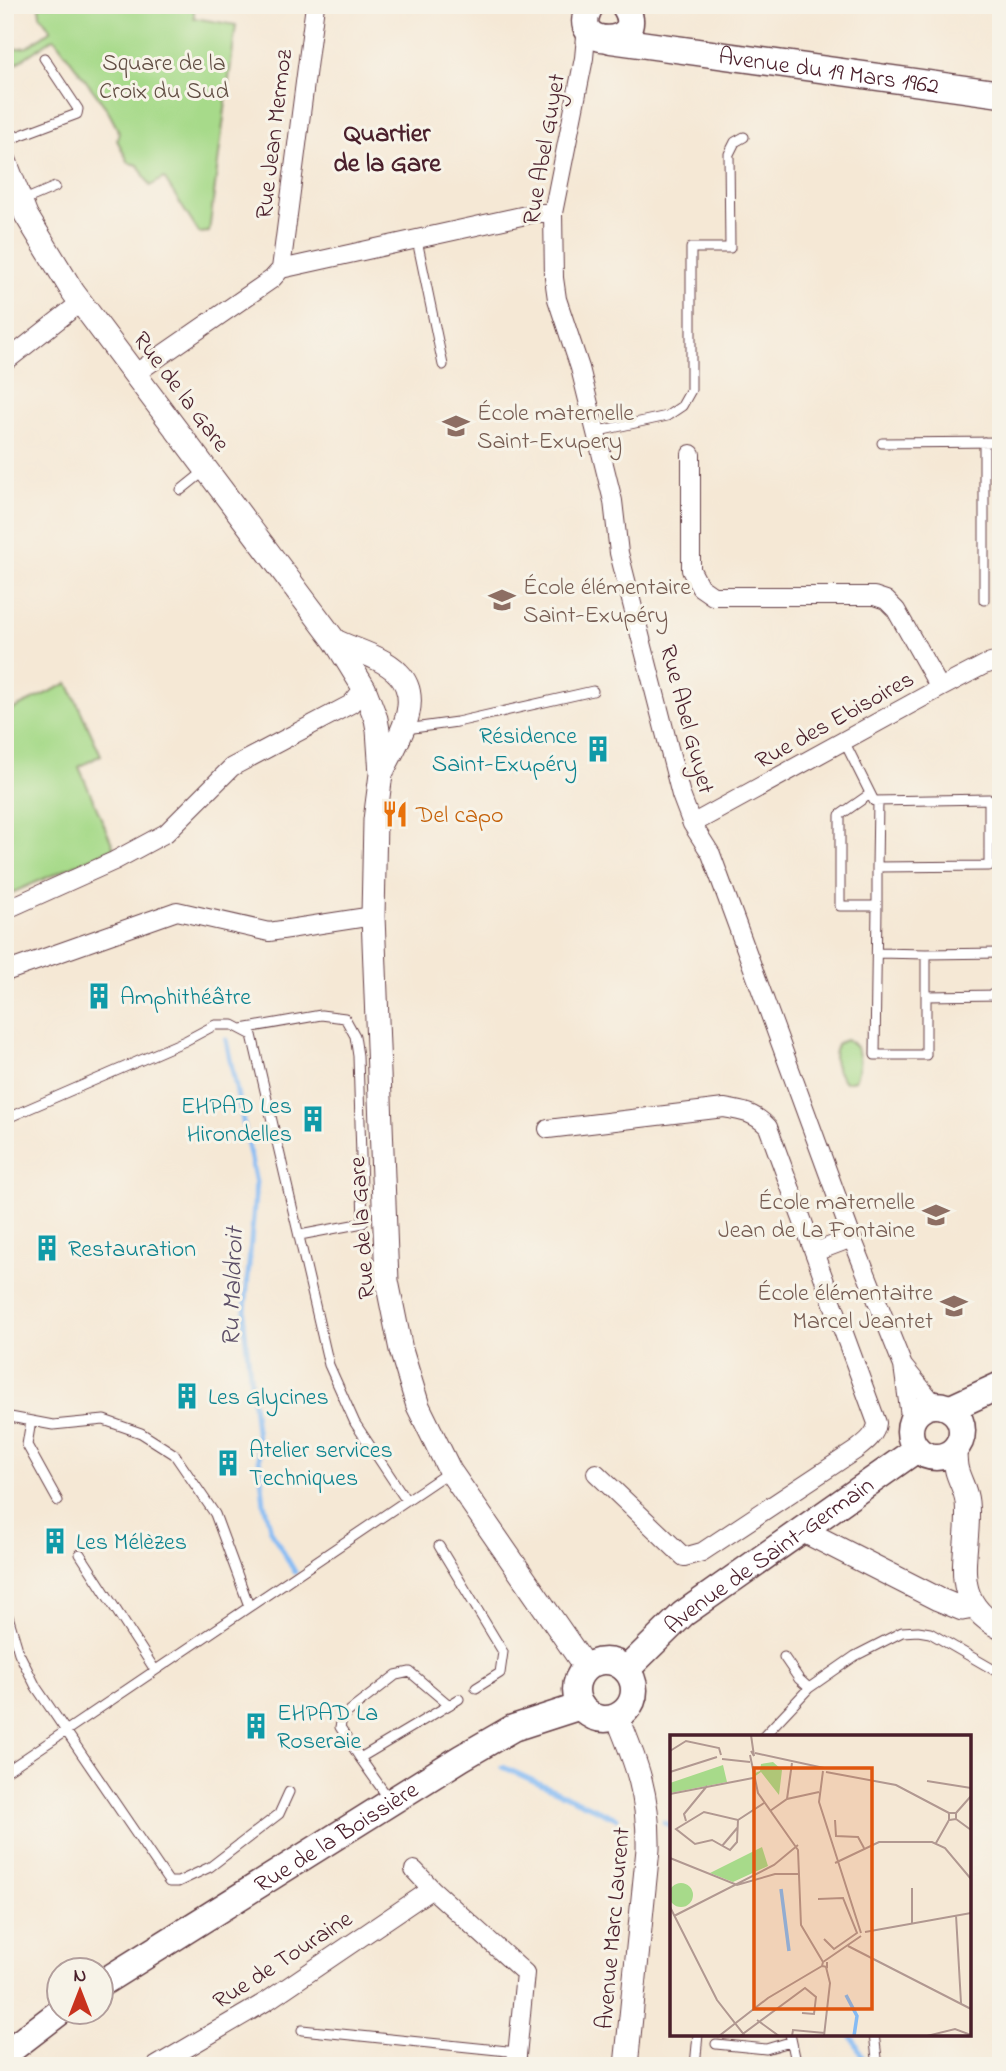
<svg xmlns="http://www.w3.org/2000/svg" width="1006" height="2071" font-family="'Indie Flower',sans-serif">
  <rect width="100%" height="100%" fill="#f7f3e8"/>
  <filter id="ink" filterUnits="userSpaceOnUse"><feTurbulence type="fractalNoise" baseFrequency=".0143" numOctaves="2"/><feDisplacementMap in="SourceGraphic" scale="14" xChannelSelector="R" yChannelSelector="G"/><feConvolveMatrix kernelMatrix="1 2 1 2 8 2 1 2 1" color-interpolation-filters="sRGB"/></filter>
  <filter id="wash" filterUnits="userSpaceOnUse"><feTurbulence type="fractalNoise" baseFrequency=".00686" numOctaves="4" result="noise"/><feDisplacementMap in="SourceGraphic" scale="28" xChannelSelector="R" yChannelSelector="G"/><feGaussianBlur stdDeviation="1.57" result="paint"/><feColorMatrix in="noise" values="0 0 0 0 0 0 0 0 0 0 0 0 0 0 0 0 0 1.4 0 .05"/><feComposite in="paint" operator="in"/></filter>
  <g filter="url(#wash)">
    <rect width="100%" height="100%" fill="#f5e8d5"/>
    <path fill="#a7da8a" stroke="#787c5a" stroke-width="2" d="M39 5H194V18L236 25 209 232 199 233 164 178 150 186 138 165 129 163 117 140 119 132 107 109 54 38 5 71V50L27 47 51 30 40 15Z
      M68 683 101 755 79 767 114 848 5 896V713Z
      M846 1040C863 1046 861 1066 855 1080L845 1082C835 1069 830 1058 838 1043Z"/>
    <g fill="none" stroke-linecap="round" stroke-linejoin="round">
      <path stroke="#85bbf4" stroke-width="5" d="M226 1040 256 1183 244 1322 264 1503 271 1531 295 1572
        M503 1767 616 1818
        M664 1823 672 1826
        M849 2034 857 2045 866 2066"/>
    </g>
  </g>
  <g filter="url(#ink)">
    <g fill="none" stroke-linecap="round" stroke-linejoin="round">
      <g stroke="#643d44" stroke-width="11">
        <path id="service" d="M5 141 77 114 78 109 44 58
          M22 201 55 187
          M417 240 443 365
          M594 432 667 416 682 406 691 390V248H730L729 154 735 142 744 137
          M984 442V600
          M882 443 1001 442
          M181 490 207 469
          M406 729 457 722 593 691
          M844 741 874 801 989 799V866L877 867 878 801
          M870 794 840 815V906H877V867
          M877 953 926 954V1055H875L877 906
          M926 954 1001 953
          M926 996 1001 995
          M242 1029 321 1015 345 1018 355 1036 358 1056 363 1223 300 1235
          M5 1119 185 1041 215 1025H233L252 1035 329 1365 355 1423 406 1500
          M5 1416 53 1425 104 1420 141 1433 174 1454 215 1514 249 1606
          M31 1421 27 1445 58 1501
          M439 1546 503 1652 500 1673 476 1688
          M80 1554 155 1670
          M5 1606 19 1653 36 1687 169 1882H178L210 1867 279 1814 289 1792
          M784 1657 799 1679 809 1688
          M763 1737 809 1688 855 1656 902 1632 918 1631 930 1633 1001 1674
          M360 1758 340 1727 343 1716 396 1675 410 1672 449 1705
          M5 1772 450 1471
          M389 1799 360 1758 459 1699
          M302 2030 517 2052
          M790 2034 797 2066
          M874 2034 878 2066
          M716 2044 766 2049 790 2042
          M695 2066 698 2034"/>
      </g>
      <g stroke="#643d44" stroke-width="20">
        <path id="minor" d="M587 26 584 58 553 213 554 278 557 299 580 368 613 501 619 553 681 795 692 824 711 854 852 1238 903 1366 911 1423
          M281 269 315 5
          M5 362 81 302
          M136 373 272 279 281 269 535 213H553
          M691 454V570L700 587 713 596H874L886 600 896 610 940 688
          M692 824 940 688 984 665 1001 660
          M5 910 114 861 166 833 232 767 351 704 364 688
          M5 972 177 911 269 932 373 916
          M548 1129 724 1108C743 1111 755 1113 768 1127L877 1423C876 1435 865 1443 856 1450L702 1552 684 1557 596 1473
          M815 1252 852 1238
          M903 1366 934 1404
          M414 1870 432 1889
          M156 2066 267 2001 432 1889 525 1973 516 2066"/>
      </g>
      <g stroke="#643d44" stroke-width="25">
        <path id="tertiary" d="M5 161 26 215 73 292 335 641 364 688 376 719 378 730 381 774 375 820 373 916 387 1281 401 1350 418 1406 450 1471 586 1668
          M335 641C354 650 383 657 398 673 426 701 395 744 382 772
          M955 1449C955 1456 955 1464 957 1471 960 1482 966 1490 967 1502 972 1550 944 1599 1001 1628
          M802 1530 938 1599 962 1609 973 1607
          M617 1716C637 1764 649 1796 648 1849L626 2066"/>
      </g>
      <g stroke="#643d44" stroke-width="29">
        <g id="secondary">
          <path d="M591 5C562 51 654 49 624 5"/>
          <path id="s1" d="M611 40 1001 94"/>
          <circle cx="936" cy="1431" r="26"/>
          <path d="M951 1408 1001 1385"/>
          <circle cx="605" cy="1690" r="29"/>
          <path id="s2" d="M626 1670 683 1614 917 1449"/>
          <path id="s3" d="M102 1983 461 1758 513 1728 581 1706"/>
          <path d="M5 2054 61 2011"/>
        </g>
      </g>
      <use href="#service" stroke="#fff" stroke-width="9"/>
      <use href="#minor" stroke="#fff" stroke-width="18"/>
      <use href="#tertiary" stroke="#fff" stroke-width="23"/>
      <use href="#secondary" stroke="#fff" stroke-width="26"/>
    </g>
  </g>
  <defs>
    <g id="school-bare" transform="scale(2.1)"><path d="M0-5L7-2L0 1L-7-2ZM-4 1L0 2.5L4 1V4Q0 6-4 4Z" fill="#8d6e63" stroke="#f7f3e8" stroke-width="2.5" paint-order="stroke"/></g>
    <g id="building-bare" transform="scale(2.1)"><path d="M-4-6H4V6H1V3H-1V6H-4ZM-2.5-4.3h1.7v1.8h-1.7ZM.8-4.3h1.7v1.8H.8ZM-2.5-1h1.7V.8h-1.7ZM.8-1h1.7V.8H.8Z" fill="#0f9aa8" stroke="#f7f3e8" stroke-width="2.5" paint-order="stroke"/></g>
    <g id="restaurant-bare" transform="scale(2.1)"><path d="M-5-6h1v4h1v-4h1v4h1v-4h1v5L-1.5 .5V6h-2V.5L-5-1ZM5-6V6H3V1.5H1.5Q1.5-4 5-6Z" fill="#e8710a" stroke="#f7f3e8" stroke-width="2.5" paint-order="stroke"/></g>
  </defs>
  <g fill-rule="evenodd">
    <use href="#school-bare" x="456" y="426"/>
    <use href="#school-bare" x="502" y="600"/>
    <use href="#building-bare" x="598" y="749"/>
    <use href="#restaurant-bare" x="395" y="814"/>
    <use href="#building-bare" x="99" y="996"/>
    <use href="#building-bare" x="313" y="1119"/>
    <use href="#school-bare" x="936" y="1215"/>
    <use href="#building-bare" x="47" y="1248"/>
    <use href="#school-bare" x="954" y="1306"/>
    <use href="#building-bare" x="187" y="1396"/>
    <use href="#building-bare" x="228" y="1463"/>
    <use href="#building-bare" x="55" y="1541"/>
    <use href="#building-bare" x="256" y="1726"/>
  </g>
  <g text-anchor="middle" stroke-width="6" stroke-linejoin="round" paint-order="stroke">
    <g font-size="24" fill="#614e43" stroke="#f7f3e8">
      <text x="164" y="70">Square de la<tspan x="164" dy="28">Croix du Sud</tspan></text>
    </g>
    <g font-size="24" fill="#4a1f2b" stroke="#f7f3e8">
      <text dy="8" stroke="none"><textPath href="#s1" startOffset="220">Avenue du 19 Mars 1962</textPath></text>
      <text transform="translate(273 134) rotate(-83)" y="8">Rue Jean Mermoz</text>
      <text transform="translate(543 149) rotate(-80)" y="8">Rue Abel Guyet</text>
      <text transform="translate(182 391) rotate(53)" y="8">Rue de la Gare</text>
      <text transform="translate(688 719) rotate(75)" y="8">Rue Abel Guyet</text>
      <text transform="translate(834 719) rotate(-29)" y="8">Rue des Ebisoires</text>
      <text transform="translate(361 1228) rotate(-94)" y="8">Rue de la Gare</text>
      <text dy="8" stroke="none"><textPath href="#s2" startOffset="184">Avenue de Saint-Germain</textPath></text>
      <text dy="8" stroke="none"><textPath href="#s3" startOffset="276">Rue de la Boissière</textPath></text>
      <text transform="translate(612 1928) rotate(-85)" y="8">Avenue Marc Laurent</text>
      <text transform="translate(282 1959) rotate(-33)" y="8">Rue de Touraine</text>
    </g>
    <g font-size="24" fill="#785e54" stroke="#f7f3e8" text-anchor="start">
      <text x="477" y="420">École maternelle<tspan x="477" dy="28">Saint-Exupery</tspan></text>
      <text x="523" y="594">École élémentaire<tspan x="523" dy="28">Saint-Exupéry</tspan></text>
      <text x="915" y="1209" text-anchor="end">École maternelle<tspan x="915" dy="28">Jean de La Fontaine</tspan></text>
      <text x="933" y="1300" text-anchor="end">École élémentaitre<tspan x="933" dy="28">Marcel Jeantet</tspan></text>
    </g>
    <g font-size="24" fill="#0d838f" stroke="#f7f3e8" text-anchor="start">
      <text x="577" y="743" text-anchor="end">Résidence<tspan x="577" dy="28">Saint-Exupéry</tspan></text>
      <text x="120" y="1004">Amphithéâtre</text>
      <text x="292" y="1113" text-anchor="end">EHPAD Les<tspan x="292" dy="28">Hirondelles</tspan></text>
      <text x="68" y="1256">Restauration</text>
      <text x="208" y="1404">Les Glycines</text>
      <text x="249" y="1457">Atelier services<tspan x="249" dy="28">Techniques</tspan></text>
      <text x="76" y="1549">Les Mélèzes</text>
      <text x="277" y="1720">EHPAD La<tspan x="277" dy="28">Roseraie</tspan></text>
    </g>
    <g font-size="24" fill="#c56008" stroke="#f7f3e8" text-anchor="start">
      <text x="416" y="822">Del capo</text>
    </g>
    <g font-size="26" font-weight="bold" fill="#4a1f2b" stroke="#f7f3e8">
      <text x="387" y="141">Quartier<tspan x="387" dy="30">de la Gare</tspan></text>
    </g>
    <g font-size="26" font-style="italic" fill="#5c4e67" stroke="#f7f3e8">
      <text transform="translate(231 1287) rotate(-88)" y="9">Ru Maldroit</text>
    </g>
  </g>
  <g transform="translate(670 1735)">
    <rect width="301" height="301" fill="#f5e8d5"/>
    <path d="M103 27 112 35 109 60 91 37 84 42 83 39 90 36 91 29ZM53 30 57 47 0 58V48ZM92 112 98 131 63 147 40 138ZM-1 160a12 12 0 1 1 24 0a12 12 0 1 1-24 0Z" fill="#a7da8a"/>
    <path fill="none" stroke="#85bbf4" stroke-width="3.5" d="M111 154 119 216M176 260 187 281 184 301"/>
    <path fill="none" stroke="#b19891" stroke-width="2" d="M0 16 16 6 49 13 51 20M81 16 84 21 81 0M85 18 154 33M80 20 88 58 128 115 131 190 153 227M52 24 80 27M153 36 149 67 191 198M0 37 47 22M156 37 226 50 279 78M257 46 301 53M0 59 83 43M117 64 122 28M100 76 117 64 149 57M286 78 301 61M286 84V78H279V85L286 84 301 95M68 85 67 107 60 115 42 105 25 109 6 94 34 77 68 85 94 68M165 85 166 101 188 102 194 113M16 86 14 79 37 51M266 108 279 85M52 111 68 92M0 123 67 150 105 139H128M165 128 209 107H262L275 113 301 144M242 153V188M148 164 173 163 187 198 164 214 154 204M0 172 47 265 75 301M286 180 291 268M4 181 104 130 128 110M195 197 301 178M178 211 301 274M157 227V232L152 231 153 227 191 201M87 285 109 301M49 301 98 263 152 231M70 301 135 253 146 262 144 279 132 278M122 301 123 295 155 298M154 301 160 248 156 232M257 301 285 294 301 300"/>
    <path fill="#e0560e" fill-opacity="0.15" stroke="#e0560e" stroke-width="3.5" d="M84 33H202V274H84Z"/>
    <rect width="301" height="301" fill="none" stroke="#4a1f2b" stroke-width="3.5"/>
  </g>
  <rect width="1006" height="2071" fill="none" stroke="#f7f3e8" stroke-width="28"/>
  <g transform="translate(80 1991)"><circle r="33" fill="#f7f3e8" stroke="#b29e9c" stroke-width="2"/>
  <path d="M0-5L12 26L0 18L-12 26Z" fill="#c8321e"/>
  <text y="-10" font-size="19" font-weight="bold" text-anchor="middle" fill="#4a1f2b">N</text>
  </g>
</svg>
